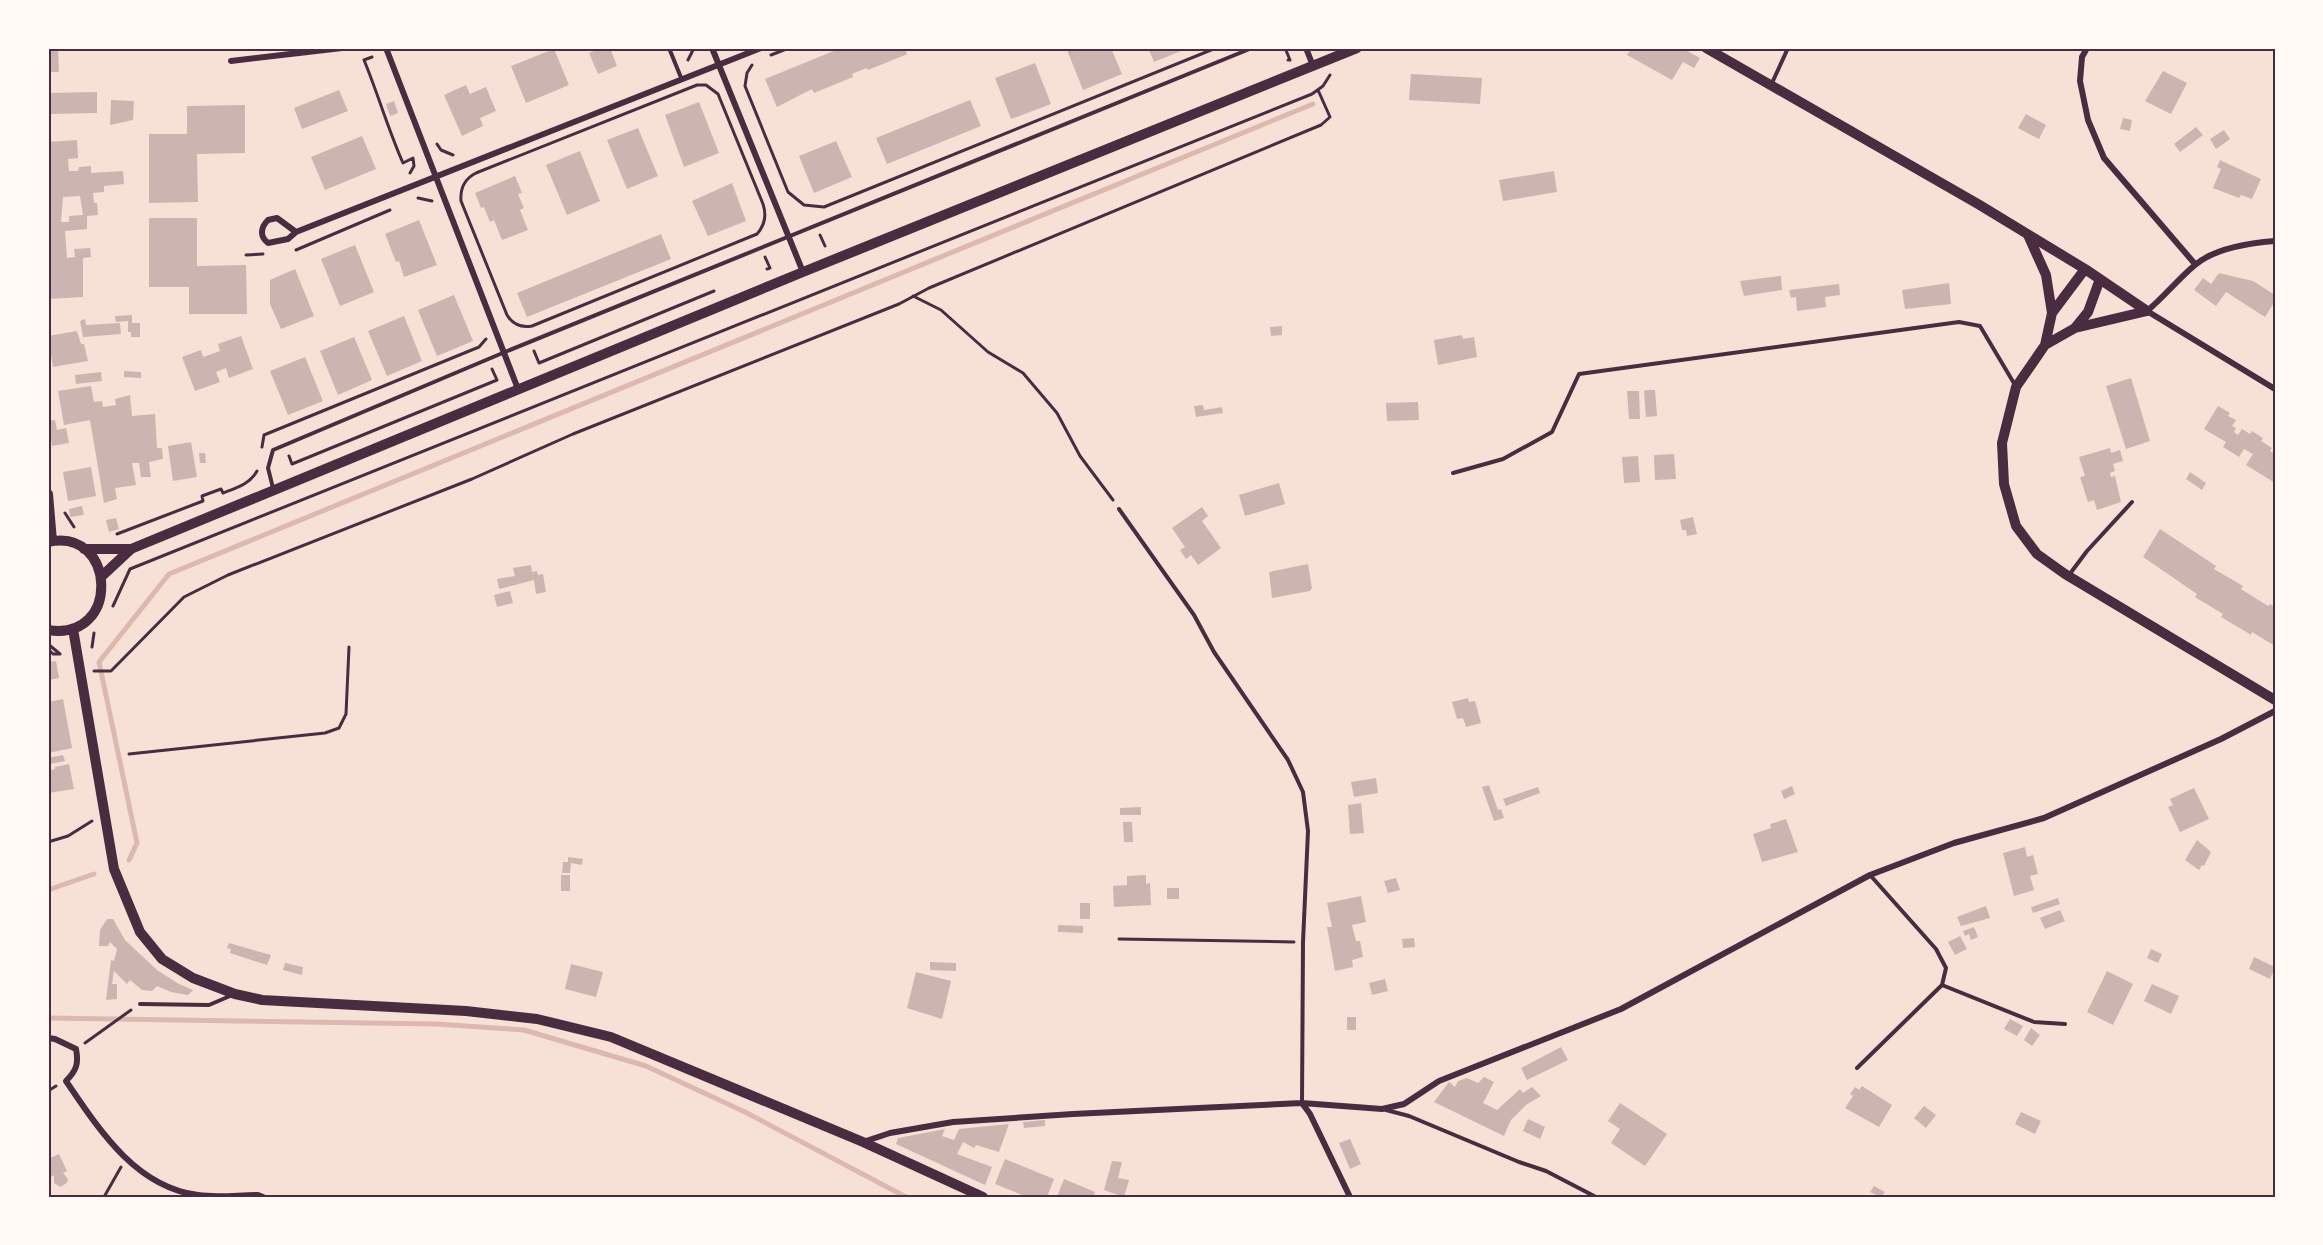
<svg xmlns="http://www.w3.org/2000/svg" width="2323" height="1245" font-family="'Roboto Condensed',sans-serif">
  <rect width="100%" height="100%" fill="#f7e1d7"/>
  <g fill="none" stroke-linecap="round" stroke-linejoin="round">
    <path stroke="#dcb8b0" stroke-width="5" d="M129 860 137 843 99 662 169 574 1313 104
      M48 890 94 874
      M48 1018 436 1024 524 1030 646 1066 745 1112 906 1197"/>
  </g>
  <path fill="#ccb4b1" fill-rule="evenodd" d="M48 48H58L59 72H48Z
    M601 48H610L617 66 598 74 589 53Z
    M841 48H914L906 51 907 54 905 55 868 70 867 68 859 71 852 74 853 77 814 93 812 89 777 107 765 79Z
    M1071 48H1111L1122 74 1083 90 1067 50Z
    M1148 48H1188L1154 62Z
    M1632 48H1682L1700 58 1694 68 1683 62 1672 80 1627 55Z
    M554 49 569 85 526 103 511 66Z
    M1035 63 1051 104 1011 119 995 78Z
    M2163 71 2187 83 2171 114 2145 101Z
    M1411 74 1482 78 1480 104 1409 100Z
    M466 85 470 94 486 87 496 111 480 118 483 126 462 136 444 95Z
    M339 90 348 111 302 129 294 108Z
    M97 92V113L48 114V93Z
    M111 100 134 101 133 120 110 125Z
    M970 100 981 126 887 164 876 138Z
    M394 101 398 113 390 116 386 104Z
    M699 102 719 153 684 167 665 115Z
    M245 105V153L197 154 198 202 149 203V134H187V106Z
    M2026 114 2046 125 2039 139 2018 128Z
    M2123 118 2132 120 2130 131 2120 129Z
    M2196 127 2203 135 2180 152 2174 144Z
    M638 128 658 176 627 189 607 140Z
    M2224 130 2230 139 2216 149 2210 139Z
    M362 136 376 169 325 190 311 157Z
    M77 140 78 158 68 159 69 171H78L79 167 91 166V173L123 171 124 184 104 186V192L93 193 94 203H97L98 215 87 216V229L65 231 67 258 75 257 74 249 90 248 91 257 83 258V297L48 299V142ZM80 196 83 215 69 216V222H61L63 197Z
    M836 141 852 177 814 193 799 156Z
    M580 151 600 201 567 215 546 165Z
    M2220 160 2261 179 2252 199 2241 195 2239 198 2213 188 2221 169 2217 167Z
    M1554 171 1557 192 1503 201 1499 180Z
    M515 176 522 193 518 194 524 208 520 210 528 230 502 240 494 220 490 222 484 207 481 208 475 193Z
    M732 183 746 221 708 236 692 201Z
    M149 218H197V266L246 265 247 314H189V287H149Z
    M419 220 437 265 404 277 399 261 396 262 385 234Z
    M661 234 671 259 527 317 517 293Z
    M355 245 374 292 340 306 321 259Z
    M295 269 314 316 281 329 270 304V280Z
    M2219 273 2253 281 2275 295V301L2265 317 2226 292 2216 306 2194 290 2203 278 2211 284Z
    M1781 276 1782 290 1744 296 1740 281Z
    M1949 283 1951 304 1905 309 1902 290Z
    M1839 284 1840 295 1825 297 1826 307 1797 311 1796 297 1791 298 1789 290Z
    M454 295 473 341 437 356 418 310Z
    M132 315V323H140V337H131V332H128V321L116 322 115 316Z
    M404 316 422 361 387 376 368 331Z
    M85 319 86 325 120 323 121 334 83 337 80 321Z
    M1282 326V335L1271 336 1270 327Z
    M77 331 81 344H84L88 361 53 367 48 336Z
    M1462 335 1463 339 1474 337 1477 357 1438 365 1434 340Z
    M241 336 253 369 229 378 226 368 216 372 220 382 195 391 182 357 201 350 203 357 220 351 218 344Z
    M354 337 372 380 338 395 320 351Z
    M305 357 323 401 288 415 270 371Z
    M124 371 141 372V378L124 377Z
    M101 372 102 381 76 384 75 375Z
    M2131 378 2150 441 2126 449 2106 386Z
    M91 386 94 402 102 401 103 407 116 405 115 399 130 395 132 416 155 414 157 448H162L163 459 149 462 151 477H141L139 463H132L136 485 115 488 117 499 104 503 90 420 64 425 58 391Z
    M1647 390H1655L1657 416 1646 417 1644 391Z
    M1627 391H1639L1640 419H1629Z
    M1418 402 1419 420 1387 421 1386 403Z
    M1203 405 1204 410 1222 407 1223 413 1196 417 1194 406Z
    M2218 406 2230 413 2228 416 2236 420 2232 426 2236 428 2234 432 2238 435 2242 429 2250 434 2252 431 2263 438 2261 441 2272 448 2270 451 2275 454V483L2246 465 2253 454 2244 449 2239 457 2223 447 2226 442 2204 429Z
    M55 420 57 430 66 428 69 443 52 446 48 421Z
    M191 442 197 477 173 481 168 446Z
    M2110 448 2111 453 2120 450 2123 461 2113 464 2115 471 2110 473 2111 477 2115 476 2121 502 2097 510 2094 500 2088 502 2080 477 2085 476 2079 457Z
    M199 453H205L206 463H200Z
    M1674 454 1676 479 1655 480 1654 455Z
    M1638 456 1640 482 1624 483 1622 457Z
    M91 467 96 496 68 501 63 472Z
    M2190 472 2206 483 2202 490 2186 479Z
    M1279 483 1285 504 1245 516 1239 495Z
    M82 506 84 515 70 517 69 509Z
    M1202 507 1208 516 1202 521 1221 548 1198 565 1191 555 1186 559 1180 550 1185 547 1172 528Z
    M1693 517 1697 534 1687 536 1686 530H1682L1680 520Z
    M116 518 119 529 109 532 106 520Z
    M2160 529 2216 566 2214 569 2243 586 2241 589 2268 606 2270 604 2275 607V646L2252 632 2251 635 2248 633 2221 617 2223 614 2195 597 2197 594 2143 557Z
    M1308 564 1312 588 1310 591 1272 598 1269 572Z
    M531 565 532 572 537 571 538 575 543 574 546 592 536 594 534 580 499 589 497 579 515 576 513 568Z
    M510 591 513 603 497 607 494 595Z
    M56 661 59 678 49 680V662Z
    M1468 698 1469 702 1475 701 1481 723 1466 727 1463 718 1457 719 1452 702Z
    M63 699 72 748 48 753V702Z
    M63 755 65 761 50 764 48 758Z
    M69 764 74 789 48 793V771L55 769V767Z
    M1376 778 1378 793 1354 797 1351 782Z
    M1489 785 1498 810 1501 809 1504 818 1494 821 1482 787Z
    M1792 786 1795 794 1784 799 1781 791Z
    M1538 787 1540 793 1506 806 1503 799Z
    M2194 788 2209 819 2180 832 2168 807 2173 805 2170 799Z
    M1361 803 1364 833 1350 834 1348 805Z
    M1141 807V815H1120V808Z
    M1786 819 1798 852 1762 862 1753 834 1771 828 1770 824Z
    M1123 822H1132L1133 842H1124Z
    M2197 840 2211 852 2204 866 2202 865 2199 870 2185 860Z
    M2025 847 2027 857 2033 855 2038 874 2030 876 2034 890 2014 896 2003 853Z
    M568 857 583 859 582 865 571 863 570 873H562L563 862H568Z
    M561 875H570V891H561Z
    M1146 875V884L1150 883 1151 905 1114 907 1113 886 1127 885V876Z
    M1396 878 1400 890 1388 893 1384 881Z
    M1167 888H1179V899H1167Z
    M1361 896 1366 922 1352 925 1356 941H1360L1363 957 1352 960 1353 967 1335 971 1327 927H1332L1327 903Z
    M2058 898 2060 904 2033 913 2031 907Z
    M1080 903H1090V919H1080Z
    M1986 906 1990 918 1961 926 1957 917Z
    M2060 910 2065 921 2045 929 2040 918Z
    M107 919H113L125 940 157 970 179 984 193 990 188 995 171 992 157 986 152 991 142 990 130 980 127 984 114 971 112 984H117V999L106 1000 111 960 114 961 117 949 110 942 108 946H99L100 930Z
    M1058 925 1083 926V933L1058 932Z
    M1974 927 1978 937 1971 940 1969 934 1965 936 1963 931Z
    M1960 936 1967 949 1955 955 1948 942Z
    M1414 938 1415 947 1403 948 1402 939Z
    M229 943 271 955 267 965 230 953 231 949 227 948Z
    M2151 949 2162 954 2158 963 2147 958Z
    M2254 957 2275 967 2270 979 2249 969Z
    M930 962 956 963V971L930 970Z
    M285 963 303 967 302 975 283 970Z
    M571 964 603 972 596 997 565 989Z
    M2107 971 2133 984 2113 1025 2087 1012Z
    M916 972 951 981 942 1019 907 1008Z
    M1385 979 1388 991 1372 995 1369 983Z
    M2152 984 2179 996 2171 1014 2144 1001Z
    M1347 1017H1356V1030H1347Z
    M2010 1019 2023 1026 2017 1036 2004 1029Z
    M2031 1028 2040 1035 2032 1046 2024 1040Z
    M1561 1047 1568 1060 1527 1080 1521 1068Z
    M1484 1077 1494 1082 1483 1103 1497 1110 1520 1089 1523 1093 1532 1087 1541 1096 1526 1105 1511 1120 1504 1136 1434 1102 1449 1082 1455 1087 1458 1081 1467 1078 1478 1083Z
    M1862 1086 1892 1105 1879 1127 1845 1108 1853 1096 1850 1094 1855 1087 1859 1090Z
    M1620 1103 1667 1134 1645 1166 1611 1143 1620 1129 1608 1121Z
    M1924 1106 1936 1115 1926 1128 1914 1118Z
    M2021 1112 2041 1121 2035 1134 2015 1124Z
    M1528 1119 1545 1127 1540 1139 1523 1131Z
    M1045 1120V1126L1024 1128 1023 1122Z
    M1009 1124 999 1152 976 1145 974 1148 963 1142 957 1154 992 1167 985 1185 896 1144 898 1138 945 1129 942 1136 954 1140 959 1129Z
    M1350 1139 1361 1164 1350 1169 1339 1143Z
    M59 1154 67 1171 63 1173 68 1179 67 1183 60 1187 54 1183V1175L51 1177 48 1170V1159Z
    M1005 1159 1054 1179 1047 1197H1027L995 1184Z
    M1112 1161 1122 1162 1118 1178 1129 1180 1124 1197 1104 1190Z
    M1064 1179 1095 1192 1094 1195 1099 1197H1057Z
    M1874 1186 1885 1192 1881 1197 1870 1192Z"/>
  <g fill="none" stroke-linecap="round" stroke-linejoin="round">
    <path stroke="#4a2c40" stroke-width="3" d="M1285 48 1290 60H1288
      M771 55 789 48
      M372 57 364 60C378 94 388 129 403 163L413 158 414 166 410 173
      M688 60 694 48
      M752 65 747 73 745 86 788 192 804 205 824 207 1216 48
      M697 85H706L718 94 763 204C767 216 765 225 757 234L532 326C521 328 513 325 507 315L461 201C460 188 464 179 476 173Z
      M437 144 441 150 453 155
      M418 198 432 201
      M820 235 825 246
      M296 250 390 210
      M246 255 263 254
      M765 257 770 268 767 269
      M913 296 941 310 988 352 1023 373 1057 413 1080 456 1113 500
      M534 351 539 363 714 291
      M262 447 264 435 479 347 486 339
      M289 456 292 464 497 380 492 369
      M65 513 74 527
      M117 534 203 501 202 496 221 489 223 493C236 488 250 484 257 471
      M113 606 130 569 1312 94 1323 86 1330 75
      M48 644 60 654
      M92 647 94 633
      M48 649 53 654H59
      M94 671H111L184 597 228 575 472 479 573 434 899 304 929 288 1321 125 1330 117 1318 90
      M129 754 325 733 339 728 346 714 349 647
      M48 842 68 836 92 821
      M1119 939 1294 942
      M85 1043 131 1010
      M48 1091 56 1086
      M104 1197 121 1167"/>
    <path stroke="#4a2c40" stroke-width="4" d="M669 48 682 80
      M1772 83 1788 48
      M1453 473 1503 459 1552 432 1579 374 1959 322 1980 326 2015 385
      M273 488 268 468 273 450 505 352 1252 48
      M1119 509 1194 615 1214 652 1288 760 1303 792 1308 831 1303 942 1302 1103
      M2069 575 2087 551 2132 502
      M1942 985 2034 1022 2065 1024
      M140 1004 209 1005 230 996
      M1857 1068 1942 985 1946 968 1936 949 1870 875
      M1386 1110 1409 1116 1519 1162 1546 1171 1596 1197"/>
    <path stroke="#4a2c40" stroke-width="6" d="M386 48 518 389
      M712 48 803 272
      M1306 48 1313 66
      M2087 48 2082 57 2080 81 2088 120 2104 158 2195 264
      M231 61 342 48
      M296 232 277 218 268 220C261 227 259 236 268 243L288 239 296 232 761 48
      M2275 241C2249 243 2215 248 2195 265 2178 279 2164 297 2147 311L2275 389
      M48 1038 55 1039 76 1049C79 1064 76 1071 66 1081 98 1128 135 1187 198 1195 217 1198 238 1195 258 1195L263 1197
      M1302 1103 1310 1114 1350 1197
      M863 1142 890 1133 953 1122 1073 1114 1302 1103 1382 1109 1404 1104 1439 1081 1621 1009 1870 875 1954 843 2044 818 2221 739 2275 711"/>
    <path stroke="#4a2c40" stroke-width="10" d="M1706 48 1978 204 2085 269 2147 311
      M2028 235 2046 275 2052 313 2045 345 2016 387 2002 443 2004 484 2016 526 2037 554 2065 574 2275 700
      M2052 313 2085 269
      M2075 328 2088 312 2100 279
      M2045 345 2075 328 2147 311
      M84 549H131
      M102 576 131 549 803 272 1357 48"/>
    <path stroke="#4a2c40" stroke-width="10" d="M48 494 52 541
      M48 542C116 526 122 642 48 630
      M73 629 114 869 140 932 162 959 193 978 235 994 262 1000 466 1011 537 1019 611 1037 863 1142 983 1197"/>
  </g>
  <rect width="2323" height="1245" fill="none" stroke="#fffaf5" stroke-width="99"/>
  <rect x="50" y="50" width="2224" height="1146" fill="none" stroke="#4a2c40" stroke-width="2"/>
</svg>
